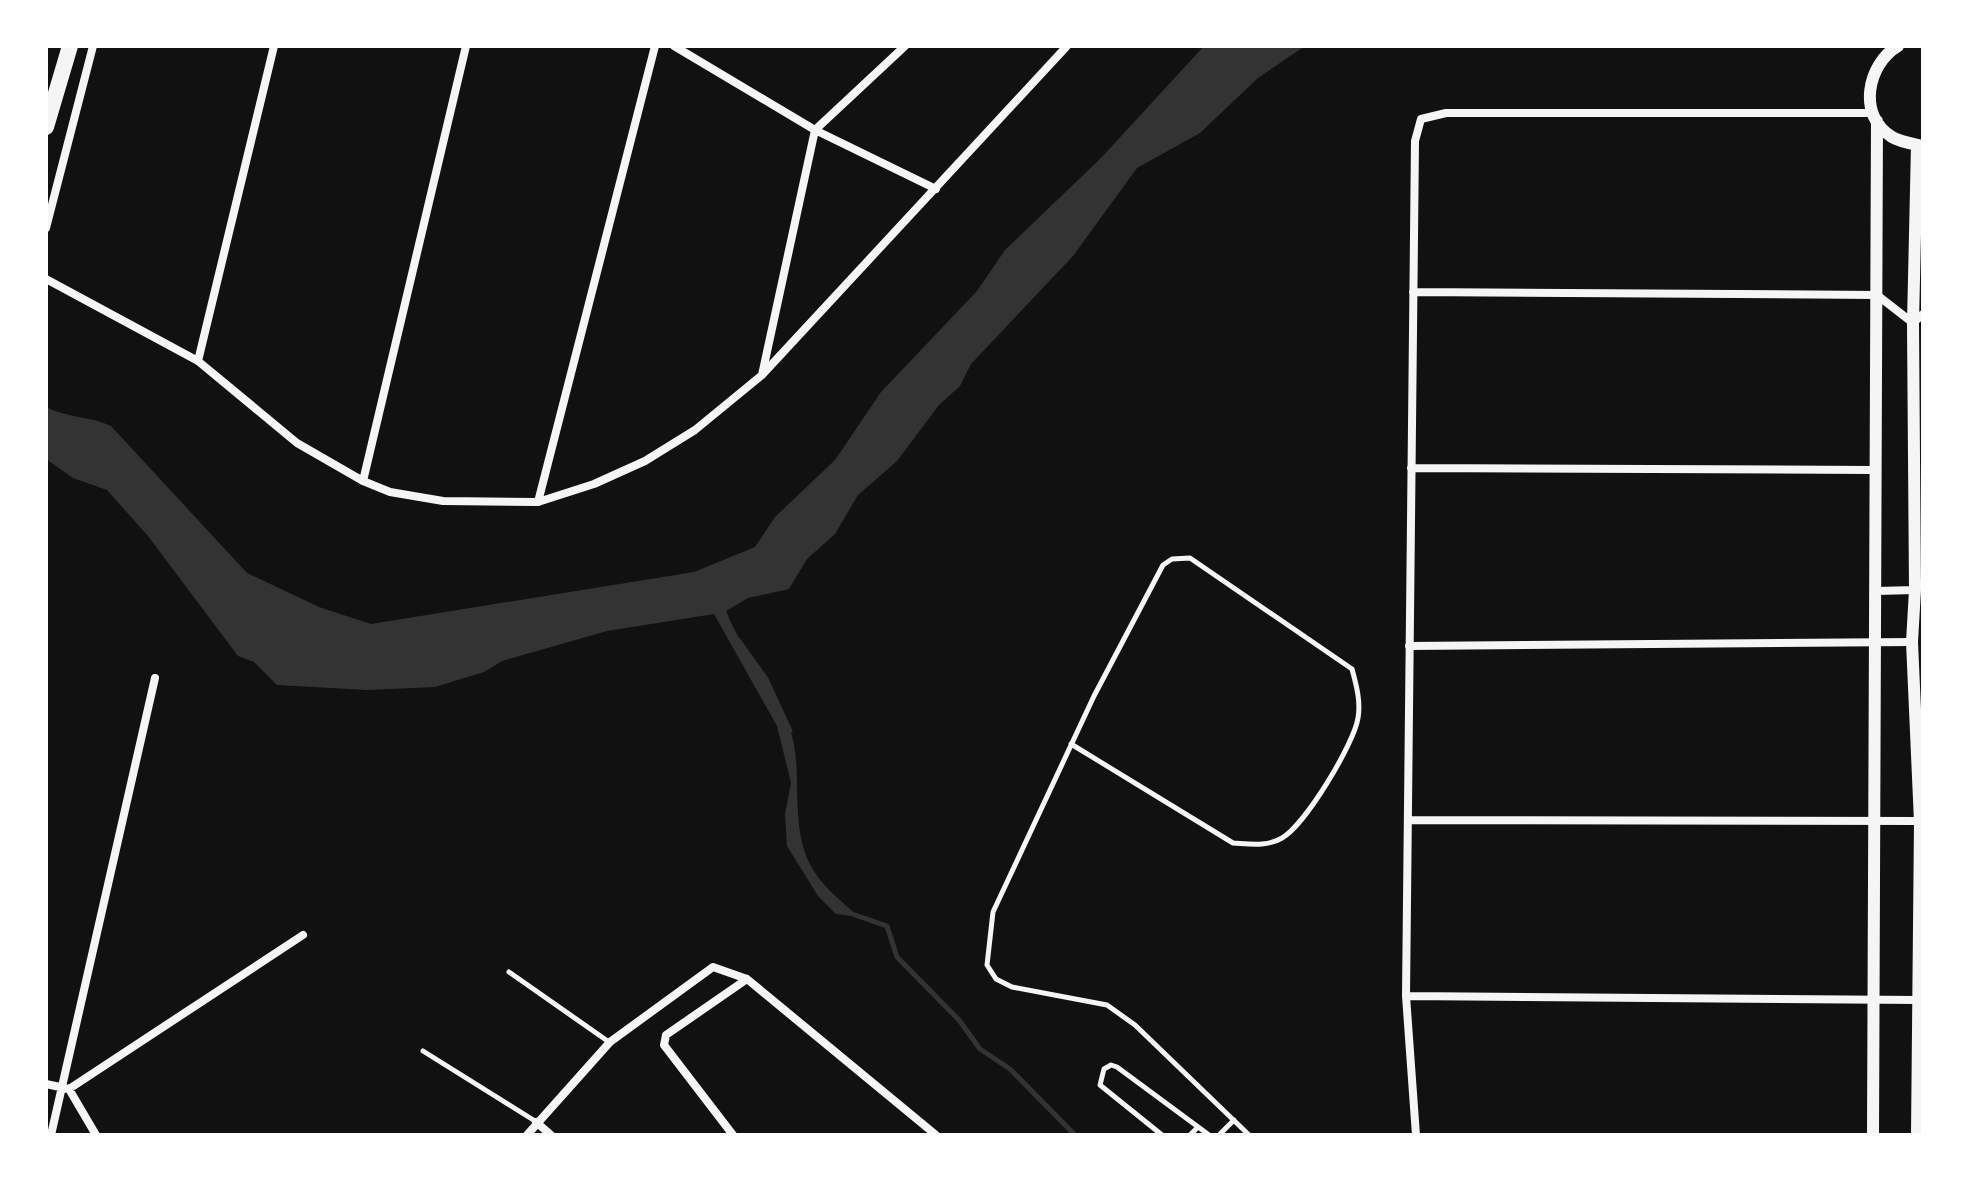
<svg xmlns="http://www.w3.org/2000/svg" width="1969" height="1181" font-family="'Alegreya Sans',sans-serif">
  <rect width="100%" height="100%" fill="#111"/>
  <path fill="#333" d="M1204 46H1305L1258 78 1200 133 1137 168 1073 256 971 364 960 386 939 405 897 461 858 495 835 534 807 559 789 589 748 598 726 611C742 651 772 684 788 725 796 743 797 766 797 786 798 855 806 874 860 917L836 914 818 896 787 846 785 814 791 783 777 726 714 614 607 631 502 661 484 672 435 687 367 690 277 685 254 662 238 656 148 536 107 490 73 478 46 459V407C67 418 90 416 111 426L247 573 319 607 371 624 694 572 755 547 775 517 835 460 881 392 977 291 1005 250 1101 158Z"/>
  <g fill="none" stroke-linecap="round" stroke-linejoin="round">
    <path stroke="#333" stroke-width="5" d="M738 640 766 679 790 731
      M855 915 887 926 897 957 959 1020 980 1049 1010 1069 1075 1135"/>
    <path stroke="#f5f5f5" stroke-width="5" d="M1071 744 1233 843C1250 844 1267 847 1282 838 1305 825 1354 744 1358 718 1361 701 1356 684 1352 669L1190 558 1172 559 1163 565 1094 696 993 912 987 965 996 979 1012 987 1107 1005 1135 1025 1249 1135
      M509 972 609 1042
      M423 1051 535 1121
      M1162 1135 1100 1085 1104 1069 1111 1065 1117 1067 1209 1135
      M1190 1135 1198 1127
      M1219 1135 1234 1120"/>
    <path stroke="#f5f5f5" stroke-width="8" d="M674 46 815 130 936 189
      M46 228 93 46
      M46 279 198 361 297 443 363 481 390 492 443 501 538 502 594 484 645 461 695 430 762 375 1067 46
      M1413 292 1877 295 1913 323 1923 314
      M198 361 274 46
      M762 375 815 130 905 46
      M1411 468 1873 470
      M363 481 466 46
      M538 502 655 46
      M1876 591 1915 590 1923 582
      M1409 646 1912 642
      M1408 820 1923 821
      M1406 996 1919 1000
      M46 1084 69 1089 96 1135
      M69 1089 303 935
      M536 1122 551 1135
      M51 1135 155 678
      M527 1135 610 1042 713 967 747 979 936 1135
      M733 1135 664 1045 666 1035 747 979
      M1416 1135 1406 996 1415 141 1421 119 1446 113H1873"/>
    <path stroke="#f5f5f5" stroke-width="12" d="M1898 46C1867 64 1857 116 1892 137 1900 142 1914 144 1923 146
      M1873 1135 1877 121
      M1917 1135 1920 822 1912 642 1915 590 1913 323 1917 145"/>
    <path stroke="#f5f5f5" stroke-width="16" d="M46 127 70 46"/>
  </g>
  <rect width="1969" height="1181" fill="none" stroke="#ffffff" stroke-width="96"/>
</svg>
